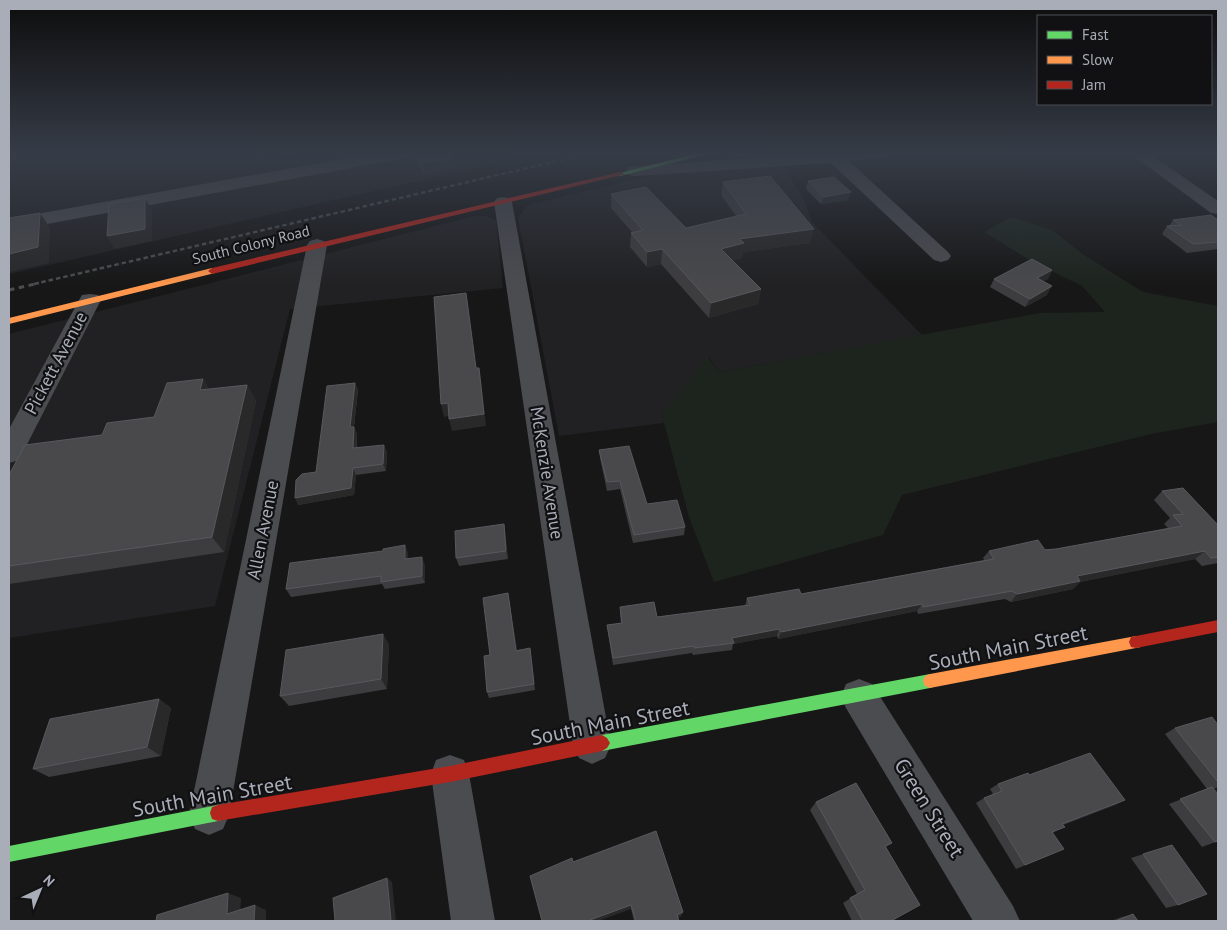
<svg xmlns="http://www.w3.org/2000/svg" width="1227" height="930" font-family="'PT Sans',sans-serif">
  <rect width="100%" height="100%" fill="#171717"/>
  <path fill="#212123" d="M9 154H536L9 274Z
    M740 154H759L784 168 803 197 812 222 922 335 719 372 709 357 662 415 664 423 559 436 518 218 526 207 532 204Z
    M475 216H486L496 221 503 288 290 309 215 606 9 638V334Z"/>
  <path fill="#1d241e" d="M1011 217 1052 230 1084 255 1143 292 1218 306V422L1151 434 902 495 883 535 714 582 689 517 662 415 708 357 719 372 1040 313 1105 312 1082 286 1031 261 984 232Z"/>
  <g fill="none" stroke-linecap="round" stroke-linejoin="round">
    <path fill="#4b4c50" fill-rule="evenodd" d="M370 154H408L406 157 400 159 9 231V219Z
      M805 154H891L889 157 849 161 948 252 951 256 948 260 941 262 934 260 831 163 635 176 629 175 626 171 629 167 635 166Z
      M1131 154H1150L1218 201V214L1211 213Z
      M503 197 509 198 512 202 611 745 605 758 592 764 579 758 573 745 494 202 497 198Z
      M317 239 324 241 327 245 229 815 223 829 209 835 195 829 189 815 307 245 310 241Z
      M90 294 98 295 101 300 19 460 9 463V429L79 300 82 295Z
      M859 679 872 684 1013 906 1020 921H973L846 708 841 696 846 684Z
      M450 755 464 760 469 774 495 921H451L431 774 436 760Z"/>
    <path fill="#63d668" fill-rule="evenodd" d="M695 154H708L620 176 616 174Z
      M930 674 935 676 937 681 935 686 930 688 602 751 597 748 594 743 597 738 602 735Z
      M218 805 224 807 226 813 224 819 218 821 9 862V846Z"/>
    <path fill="#ff974d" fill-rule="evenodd" d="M212 268 215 269V273L9 324V318Z
      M1136 636 1141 637 1143 642 1141 647 1136 648 930 688 925 686 923 681 925 676 930 674Z"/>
    <path fill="#b3261e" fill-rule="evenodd" d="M620 172 624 174 622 175 212 274 208 271 212 268Z
      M1218 620V632L1136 648 1131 647 1129 642 1131 637 1136 636Z
      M602 735 607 738 610 743 607 748 602 751 450 782 218 821 212 819 210 813 212 807 218 805 450 766Z"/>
    <path stroke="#4b4c4f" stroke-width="2.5" stroke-dasharray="4.5 3" stroke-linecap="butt" d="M34 284 587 154"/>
    <path stroke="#4b4c4f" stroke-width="3" stroke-dasharray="5.5 4.5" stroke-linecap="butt" d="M9 290 39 283"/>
  </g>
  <path fill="#3d3d3f" d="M411 154H450L454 168 425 174Z
    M1090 154H1100V156L1098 159Z
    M808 181 848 200 821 204 806 189Z
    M723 182 810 243 743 252 742 258 732 260 761 289 758 304 709 318 661 264 647 267 630 247 631 233 632 232 611 208V194L686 228 736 216 721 195Z
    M1173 220H1218V249L1187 253 1162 234 1167 226H1169Z
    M1052 270 1048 279 1043 281 1047 295 1025 307 990 287 994 279Z
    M203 379 209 389 247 385 256 401 224 552 9 584V475L102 435 154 417Z
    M355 383 358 390 354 427 357 434V448L387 452 386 471 356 475 354 495 298 505 316 472Z
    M599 450 647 504 685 527 684 535 633 543 620 489 607 491 600 458Z
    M1162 491 1218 525V563L1202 566 1195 559 1080 582 1073 589 1011 602 1005 599 918 614 917 611 778 639 777 636 733 644 732 650 693 655 692 653 613 665 608 632 607 625 621 623 620 614V607L657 617 745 606 747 598 801 594 984 560 983 558 989 551 1056 549 1168 528 1164 524 1170 518 1154 500Z
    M504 524 505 532 508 559 459 566 456 558Z
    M408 553V559L425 565V583L385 589 382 584 291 597 286 589Z
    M509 600 517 650 530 648 535 690 489 698 487 692 490 655Z
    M389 644 387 689 289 706 280 696Z
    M159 699 171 708 161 756 49 777 33 769Z
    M1218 725V787L1214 789 1218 841 1202 847 1169 804 1207 789 1165 734 1175 728Z
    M1029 775 1125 800 1115 805 1063 825 1053 833 1054 853 1016 869 976 803 984 798 993 794 990 789 998 784Z
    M816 802 892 843 886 847 891 921H852L843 903 857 894 810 810Z
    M1172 845 1178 905 1166 908 1131 858Z
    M573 862 683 912 681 916 678 918 679 921H634L631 909Z
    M1133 914 1138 921H1111L1122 917Z"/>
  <path fill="#29292a" d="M251 154H293L254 162Z
    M452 158 454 168 425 174 422 163Z
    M851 192 848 200 821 204 823 197Z
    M145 198 152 210V241L114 249 107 236Z
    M40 213 50 228 49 263 9 272V254Z
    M814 229 810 243 743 252 742 258 719 264 721 249 739 239Z
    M662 249 661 264 647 267V252Z
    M1052 270 1048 279 1033 287 1037 278Z
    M1052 286 1047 295 1025 307 1030 299Z
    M761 289 758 304 709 318 711 303Z
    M466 293 468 306 478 381 476 368Z
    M479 368 481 380 486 426 452 431 449 419Z
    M203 379 213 395 200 390Z
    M355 383 358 390 353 434 350 427Z
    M247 385 256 401 224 552 212 537Z
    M448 403 452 415 444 417 441 404Z
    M354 427 357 434 356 455 353 448Z
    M384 445 387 452 386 471 383 464Z
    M353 468 356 475 354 495 298 505 295 498Z
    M504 524 505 532 508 559 506 551Z
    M405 545 408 553V567L405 559Z
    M1205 551 1195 559 1080 582 1073 589 1011 602 1017 594 1077 576Z
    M422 557 425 565V583L422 576Z
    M508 593 509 600 518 657 516 651Z
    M922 604 917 611 778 639 781 632Z
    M779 629 777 636 733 644 734 643 732 638Z
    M383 634 389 644 387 689 381 679Z
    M530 648 531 654 535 690 534 684Z
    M159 699 171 708 161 756 147 747Z
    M1125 800 1115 805 1053 828 1062 824Z
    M387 878 392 882 396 921H391Z
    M228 893 241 898 240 918 227 914Z
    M255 905 266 910V921H254Z
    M631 905V909L598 921H590V920Z
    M683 912 681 916 675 919 677 915Z"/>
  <path fill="#49494c" stroke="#58595d" d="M416 154H450L452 158 422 163Z
    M770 176 814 229 739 239 744 243 721 249 761 289 711 303 662 249 647 252 631 233 643 230 611 194 646 187 686 228 746 214 723 182Z
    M834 177 851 192 823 197 808 181Z
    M145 198V229L107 236 109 204Z
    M40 213 38 247 9 254V218Z
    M1211 215 1218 220V242L1193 244 1167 226 1181 225 1173 220Z
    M1032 259 1052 270 1037 278 1052 286 1030 299 994 279Z
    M466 293 476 368H479L484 414 449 419 448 403 441 404 434 297Z
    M203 379 200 390 247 385 212 537 9 566V475L25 445 102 435 107 423 154 417 167 383Z
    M355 383 350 427H354L353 448 384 445 383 464 353 468 351 488 295 498 296 480 302 474 316 472 327 386Z
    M629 446 647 504 677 500 685 527 634 535 620 481 607 482 599 450Z
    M1183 488 1218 525V557L1211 558 1205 551 1077 576 1080 581 1017 594 1012 591 923 607 922 604 781 632 779 629 732 638 734 643 694 648V646L613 658 607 625 622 623 620 607 654 602 657 617 750 605 747 598 799 589 801 594 994 559 989 551 1038 540 1045 550 1056 549 1182 526 1173 515 1183 514 1162 491Z
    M504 524 506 551 456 558 455 531Z
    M405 545V559L422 557V576L381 582V576L286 589 290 563 383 551V549Z
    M508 593 516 651 530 648 534 684 487 692 484 656 490 655 483 598Z
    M383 634 381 679 280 696 286 650Z
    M159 699 147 747 33 769 50 719Z
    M1212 717 1218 725V782L1175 728Z
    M1090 753 1125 800 1062 824 1065 827 1052 832 1064 849 1025 865 984 798 1002 791 998 784 1028 773 1029 775Z
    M856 783 892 843 885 846 920 905 891 921H863L850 898 865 890 816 802Z
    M1212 787 1218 794V841L1215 842 1180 799Z
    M656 831 683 912 677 915 679 921H636L631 905 590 920V921H542L530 876 572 858 573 862Z
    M1172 845 1207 894 1178 905 1143 854Z
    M387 878 391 921H335L333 898Z
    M228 893 227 914 255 905 254 921H156L157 915Z
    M1133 914 1138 921H1116Z"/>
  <linearGradient id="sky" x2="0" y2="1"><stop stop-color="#0d0d0d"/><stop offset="0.54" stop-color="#363c47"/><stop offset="1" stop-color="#363c47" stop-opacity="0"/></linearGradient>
  <rect width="1227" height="285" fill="url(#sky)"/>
  <g text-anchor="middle" stroke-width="4.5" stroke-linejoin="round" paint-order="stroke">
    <g font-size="15" fill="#a8adb8" stroke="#111113">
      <text transform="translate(251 245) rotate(-14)" y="5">South Colony Road</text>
    </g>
    <g font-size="18" fill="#a8adb8" stroke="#111113">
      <text transform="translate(56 363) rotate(-62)" y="6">Pickett Avenue</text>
      <text transform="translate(547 473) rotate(81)" y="6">McKenzie Avenue</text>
      <text transform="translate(263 530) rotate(-79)" y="6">Allen Avenue</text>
    </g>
    <g font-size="21" fill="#a8adb8" stroke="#111113">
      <text transform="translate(1008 648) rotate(-11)" y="7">South Main Street</text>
      <text transform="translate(610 723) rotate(-11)" y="7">South Main Street</text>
      <text transform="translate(212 796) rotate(-10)" y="7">South Main Street</text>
      <text transform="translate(929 808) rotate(58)" y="7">Green Street</text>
    </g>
  </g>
  <rect width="1227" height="930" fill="none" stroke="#a8adb8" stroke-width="20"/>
  <rect x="1037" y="15" width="175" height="90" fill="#111113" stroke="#4d4f55"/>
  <rect x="1047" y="31" width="25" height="8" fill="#63d668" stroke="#4d4f55"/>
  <text x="1082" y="40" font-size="15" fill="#a8adb8">Fast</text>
  <rect x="1047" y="56" width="25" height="8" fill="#ff974d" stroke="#4d4f55"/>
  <text x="1082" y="65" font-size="15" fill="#a8adb8">Slow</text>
  <rect x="1047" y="81" width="25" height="8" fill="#b3261e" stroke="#4d4f55"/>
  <text x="1082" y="90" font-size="15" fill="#a8adb8">Jam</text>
  <g transform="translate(40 890) rotate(44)" stroke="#111113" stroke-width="4" paint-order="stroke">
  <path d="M0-4L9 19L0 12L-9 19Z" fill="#a8adb8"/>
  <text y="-8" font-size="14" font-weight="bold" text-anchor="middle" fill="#a8adb8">N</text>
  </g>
</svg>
